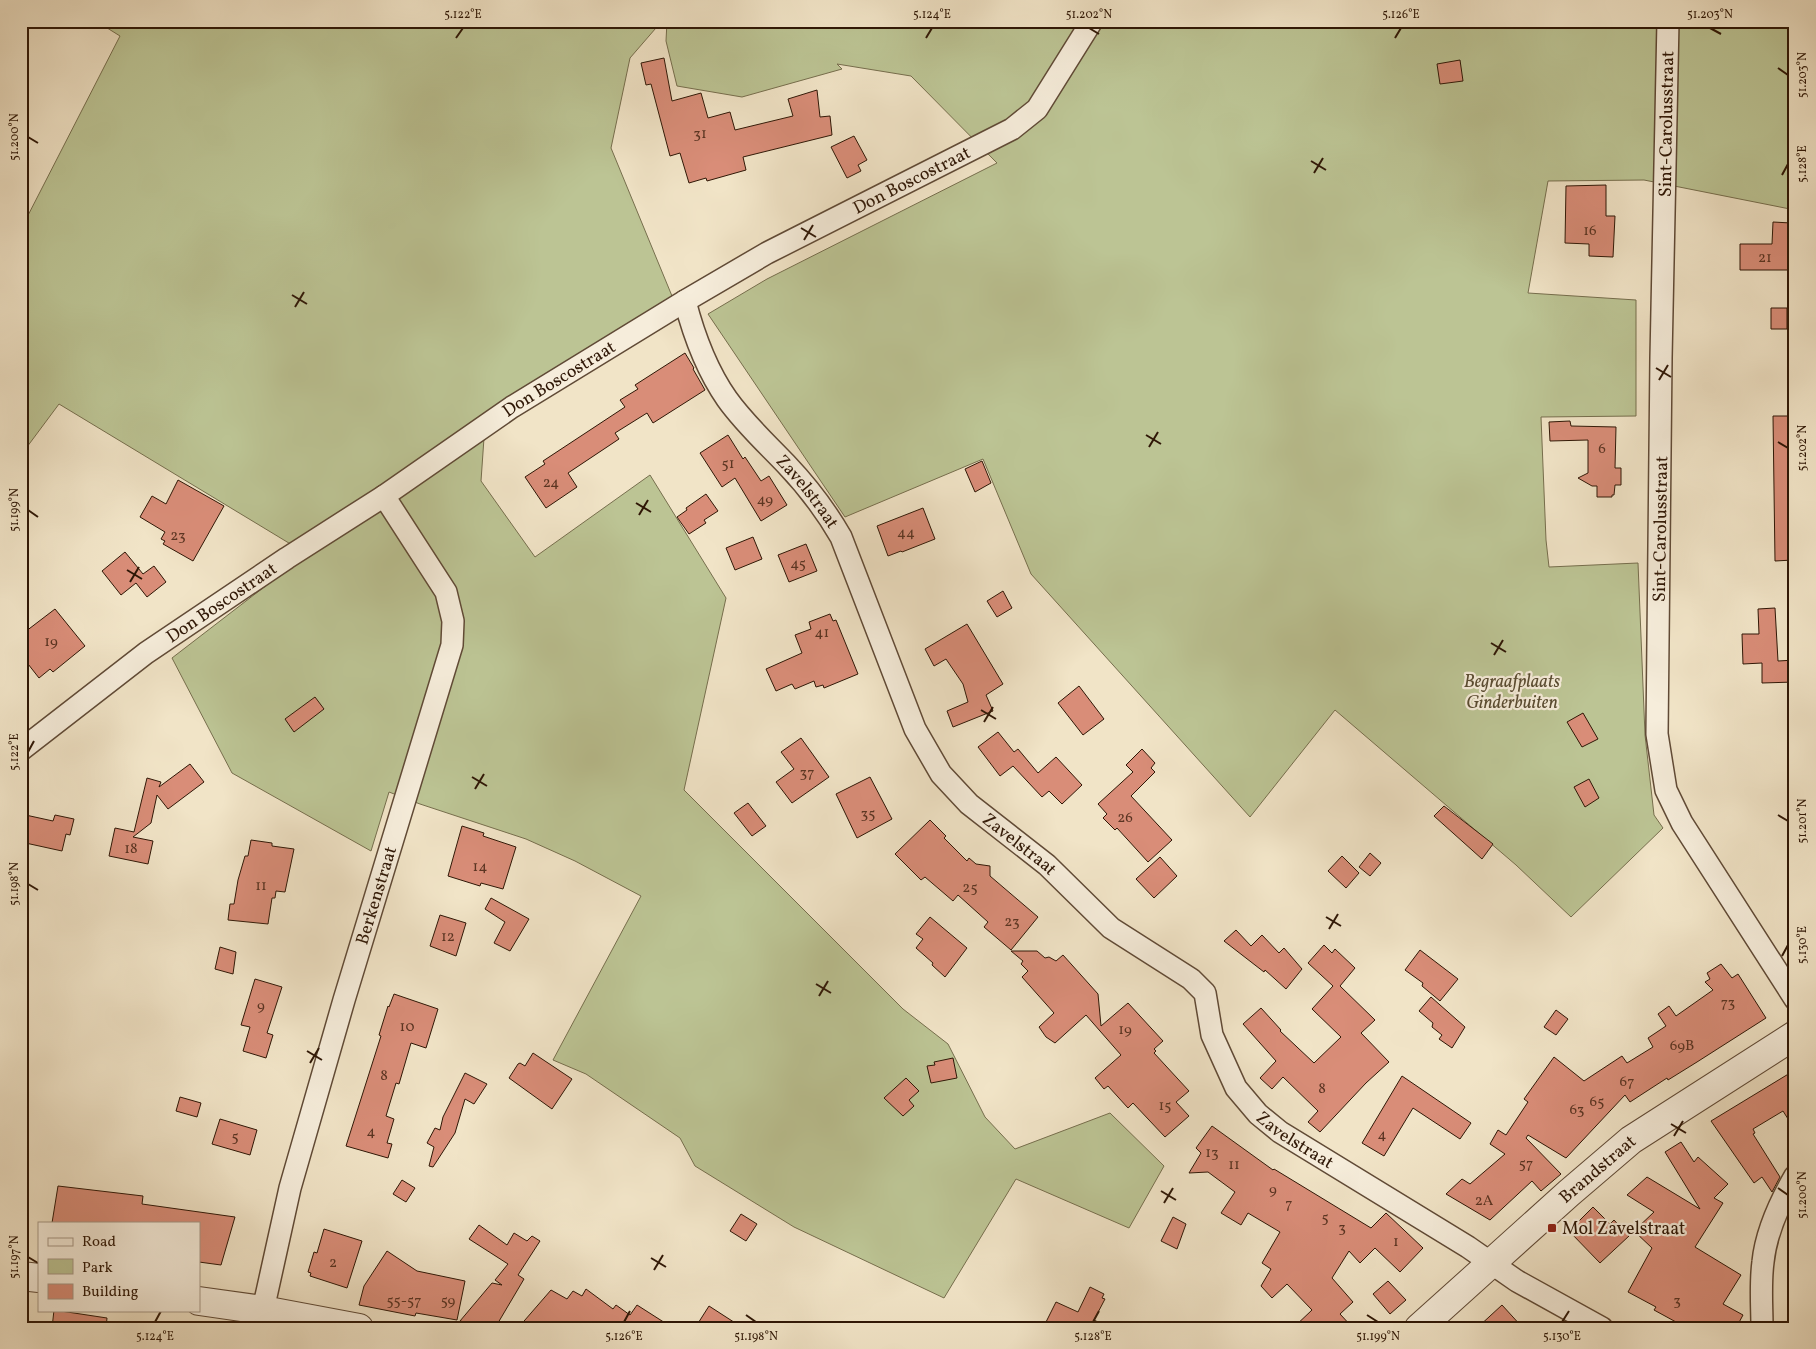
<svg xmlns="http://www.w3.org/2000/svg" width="1816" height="1349" font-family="Vollkorn,serif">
  <rect width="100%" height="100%" fill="#f1e4c7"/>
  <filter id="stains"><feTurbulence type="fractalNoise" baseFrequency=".004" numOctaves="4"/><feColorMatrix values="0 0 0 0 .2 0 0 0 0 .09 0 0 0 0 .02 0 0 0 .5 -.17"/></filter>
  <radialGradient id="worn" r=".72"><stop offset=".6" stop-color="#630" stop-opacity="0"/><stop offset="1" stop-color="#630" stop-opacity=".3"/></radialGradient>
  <path fill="#bcc494" stroke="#766e4d" d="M96 21H662L630 58 611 148 672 296 476 419 484 438 481 481 535 557 650 475 726 598 684 790 903 1009 948 1044 985 1117 1015 1149 1110 1113 1164 1166 1129 1228 1016 1179 944 1298 794 1227 695 1166 680 1138 586 1074 553 1060 641 896 575 861 526 839 420 804 389 792 371 851 232 773 172 658 307 554 59 404 21 455V229L120 36Z
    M667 21H1795V210L1644 180 1548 181 1528 293 1636 300V416L1541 417 1546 540 1549 567 1638 563 1645 735 1654 815 1663 828 1571 917 1516 865 1335 710 1250 817 1031 574 983 459 845 517 708 314 767 279 997 163 911 76 837 64 842 69 742 97 677 86 666 41Z
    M1792 343H1795V528Z"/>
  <path fill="#d98d78" stroke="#2f1706" d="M664 58 672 101 701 93 708 118 730 112 735 130 793 116 788 99 817 90 820 117 830 116 832 135 743 157 746 170 707 181 706 178 689 183 680 153 670 156 651 84 646 85 641 63Z
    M1460 60 1463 81 1440 84 1437 64Z
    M854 136 867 160 858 165 861 171 847 178 831 147Z
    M1606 185V216H1615L1613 257 1589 256V244L1565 243 1566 186Z
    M1773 222 1791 223 1789 270H1740V244H1772Z
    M1771 308H1787V329H1771Z
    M685 353 694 368 693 369 705 390 653 423 647 413 615 433 619 439 568 473 577 487 546 508 525 477 545 464 543 461 625 407 620 400 638 389 635 385Z
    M1773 416H1791L1793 560 1775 561Z
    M1570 421 1571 426 1616 427 1615 468H1621V485H1615L1614 495H1612V497H1597V486H1592L1578 478 1588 473V440L1550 441 1549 422Z
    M728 435 743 459 745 457 761 481 769 476 787 505 761 521 735 478 722 487 700 453Z
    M982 461 991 483 975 492 965 469Z
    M178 480 224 506 193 561 163 544 165 541 161 539 165 532 140 517 152 496 166 504Z
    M706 494 718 511 704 520 706 523 689 534 677 517 687 510 686 508Z
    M923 508 935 539 902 552 901 551 888 556 877 526Z
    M753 537 762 559 735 570 726 548Z
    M806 544 817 571 789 582 778 555Z
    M125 552 143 574 154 566 166 582 147 597 136 583 121 595 102 571Z
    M1003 591 1012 608 997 617 987 601Z
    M1775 608 1778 661 1795 660V682L1762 683V663L1743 664 1742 634H1759L1758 609Z
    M55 609 85 646 53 672 50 669 39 678 21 655V635Z
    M830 614 833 621 836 620 858 674 824 688 823 685 816 687 814 681 795 689 792 684 776 691 766 669 802 653 795 635 811 629 809 622Z
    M967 624 1003 684 986 695 993 711 953 727 947 711 968 702 963 684 946 659 934 666 925 649Z
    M1079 686 1104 719 1083 735 1058 703Z
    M315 697 324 709 294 732 285 719Z
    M1583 713 1598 739 1582 747 1567 722Z
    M998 732 1014 752 1018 749 1038 773 1056 757 1082 785 1062 804 1049 791 1042 797 1013 766 1000 776 978 747Z
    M801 738 829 777 792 803 776 782 794 769 781 752Z
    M1142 749 1155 763 1151 768 1155 772 1131 796 1172 840 1148 862 1117 828 1115 830 1103 818 1107 814 1098 804 1133 772 1126 765Z
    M190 764 204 782 168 809 157 795 151 823 133 837 153 841 148 864 109 856 115 828 134 832 147 778 161 782 159 787Z
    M870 777 892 819 857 838 836 794Z
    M1589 779 1599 798 1585 807 1574 787Z
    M748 803 766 826 752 836 734 813Z
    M1444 806 1493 844 1482 859 1434 816Z
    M21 814 53 821 55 815 74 819 70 835 66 834 62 851 21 842Z
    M930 820 946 836 944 838 967 861 969 858 976 864 990 866V876L1038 917 1011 950 984 927 988 922 958 895 953 901 925 877 921 880 895 854Z
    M462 826 484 833 483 836 516 847 503 889 481 883 480 886 448 876Z
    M251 840 272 843V846L294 849 285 892 276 891 275 898H272L268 924 228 920 230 904H234L238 880 245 856H248Z
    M1370 853 1381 863 1370 876 1359 867Z
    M1342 856 1359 873 1346 888 1328 871Z
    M1160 857 1177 876 1154 898 1136 879Z
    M491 898 529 919 510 951 494 943 505 922 485 909Z
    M440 915 466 923 456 956 430 946Z
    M930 917 967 948 945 977 932 965 933 963 916 948 923 939 916 934Z
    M1236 930 1251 946 1262 935 1279 953 1284 948 1302 969 1286 989 1265 970 1264 972 1224 941Z
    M1324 945 1332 953 1335 949 1355 968 1340 986 1375 1020 1361 1033 1389 1062 1366 1083 1320 1132 1308 1122 1318 1111 1283 1077 1272 1089 1260 1078 1276 1061 1243 1024 1261 1008 1281 1030 1280 1031 1314 1063 1341 1037 1312 1009 1333 986 1308 963Z
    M220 947 236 952 233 974 215 969Z
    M1420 950 1458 979 1440 1001 1422 986 1423 983 1405 970Z
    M1011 951H1037L1045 958 1049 957 1056 961 1063 955 1098 994 1101 1026 1128 1003 1163 1041 1154 1049 1156 1051 1154 1053 1189 1091 1176 1102 1189 1116 1165 1137 1133 1103 1128 1108 1108 1086 1104 1089 1095 1078 1121 1055 1086 1015 1055 1043 1046 1037 1039 1027 1054 1013 1022 977 1028 971 1021 964 1023 961Z
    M1721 964 1732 978 1738 974 1766 1018 1697 1062 1668 1080 1667 1078 1630 1102 1625 1095 1566 1158 1528 1135 1526 1138 1561 1174 1541 1191 1532 1181 1490 1220 1446 1194 1462 1179 1470 1184 1505 1154 1490 1144 1498 1130 1506 1135 1528 1102 1524 1099 1554 1057 1584 1081 1622 1056 1627 1063 1653 1047 1648 1038 1666 1026 1658 1014 1669 1006 1676 1016 1713 990 1705 982 1710 979 1707 973Z
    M255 979 282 987 267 1033 273 1035 266 1058 243 1051 250 1027 241 1025Z
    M394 994 438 1009 426 1048 411 1043 399 1084 396 1083 386 1116 394 1119 387 1143 392 1144 388 1158 346 1146 381 1036 379 1035 388 1006 389 1007Z
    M1431 997 1465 1027 1452 1048 1439 1039 1442 1035 1432 1027 1433 1023 1419 1011Z
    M1556 1010 1568 1019 1556 1035 1544 1027Z
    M533 1053 572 1079 552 1109 509 1078 518 1064 520 1063 525 1066Z
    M953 1058 957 1078 931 1083 927 1066 935 1065 934 1062Z
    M1795 1070V1130L1783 1111 1753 1129 1755 1133 1753 1134 1780 1177 1772 1192 1762 1177 1754 1183 1711 1121Z
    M465 1073 487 1084 474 1104 465 1099 455 1133 433 1167 429 1166 434 1147 427 1143 435 1128 440 1130 443 1117Z
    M1402 1076 1471 1123 1460 1139 1413 1108 1384 1156 1362 1143Z
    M906 1078 919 1091 909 1100 914 1106 903 1116 884 1098Z
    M180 1097 201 1103 197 1117 176 1111Z
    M220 1119 257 1130 250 1155 212 1144Z
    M1212 1126 1273 1170 1274 1169 1371 1228 1386 1213 1423 1248 1400 1272 1375 1248 1360 1263 1349 1251 1332 1278 1353 1302 1340 1314 1353 1328H1293L1312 1310 1287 1284 1272 1298 1261 1286 1271 1269 1262 1263 1280 1232 1248 1213 1241 1225 1221 1213 1235 1192 1208 1172 1189 1173 1201 1153 1196 1148Z
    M1681 1142 1694 1162 1698 1157 1728 1184 1714 1198 1723 1203 1695 1247 1741 1275 1723 1304 1743 1315 1736 1328H1687L1654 1310 1656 1307 1628 1292 1652 1248 1634 1231 1654 1212 1627 1195 1647 1177 1700 1209 1665 1152Z
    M402 1180 415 1188 406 1202 393 1194Z
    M58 1186 143 1196 142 1204 235 1217 221 1265 199 1262V1223H52Z
    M1593 1207 1610 1224 1614 1220 1629 1236 1600 1263 1569 1231Z
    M741 1214 757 1224 746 1241 730 1231Z
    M1173 1217 1186 1224 1177 1249 1161 1241Z
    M479 1225 507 1245 514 1233 527 1241 532 1236 540 1241 518 1275 524 1279 495 1328 460 1321 492 1283 502 1285 495 1280 508 1264 469 1239Z
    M324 1229 362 1241 347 1288 310 1276 311 1273 308 1272 314 1252 317 1253Z
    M387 1251 417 1271 465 1281 457 1320 416 1313 415 1316 359 1305 364 1286Z
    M1388 1281 1406 1300 1390 1314 1373 1294Z
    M1090 1287 1104 1294 1102 1298 1105 1299 1094 1320 1110 1328H1043L1056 1302 1078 1312Z
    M586 1289 613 1309 616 1305 630 1315 637 1305 673 1328H518L551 1290 567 1299 573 1291 582 1296Z
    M1502 1305 1523 1328H1477Z
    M709 1306 743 1328H695Z
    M54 1310 107 1318 106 1328H52Z"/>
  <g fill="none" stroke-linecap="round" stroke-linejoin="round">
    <g stroke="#604a36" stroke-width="24">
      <g id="minor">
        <path d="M1668 21 1661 358 1657 734 1666 790 1682 823 1795 999"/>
        <path id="s1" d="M685 301C694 336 706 369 727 399 744 423 766 443 786 464 807 486 826 511 841 537L915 729 941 774 969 804 1047 865 1111 928 1191 979 1205 993 1212 1035 1236 1088 1258 1114 1280 1132 1468 1247 1517 1281 1602 1328"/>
        <path id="s2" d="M21 750 146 653 287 558 384 496 512 407 685 301 767 253 1012 129 1037 109 1092 21"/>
        <path id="s3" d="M263 1310 290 1188 344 1000 452 645 453 621 446 592 384 496"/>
        <path d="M1762 1328C1762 1306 1760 1284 1763 1262 1766 1232 1780 1202 1795 1176"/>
      </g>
    </g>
    <g stroke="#604a36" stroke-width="30">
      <g id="tertiary">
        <path d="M21 1276 39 1278"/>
        <path d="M199 1301 263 1310 359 1328"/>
        <path id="s4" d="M1419 1328 1569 1193 1631 1140 1795 1035"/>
      </g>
    </g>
    <use href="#minor" stroke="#f6eddb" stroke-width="21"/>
    <use href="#tertiary" stroke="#f6eddb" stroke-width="28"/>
  </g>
  <path fill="none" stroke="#2f1706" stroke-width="2" d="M1089 28 1099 34M1710 28 1721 34M456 38 463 28M926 38 932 28M1395 38 1401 28M1778 68 1788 75M28 137 38 143M1311 161 1326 170M1314 173 1323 158M1782 175 1788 164M801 228 816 237M804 240 813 225M292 295 307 304M295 307 304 292M1656 368 1671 377M1659 380 1668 365M1146 435 1161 444M1778 442 1788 448M1149 447 1158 432M636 503 651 512M28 510 38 517M639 515 648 500M127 570 142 579M130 582 139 567M1491 643 1506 652M1494 655 1503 640M981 710 996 719M984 722 993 707M28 752 34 741M472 777 487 786M475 789 484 774M1778 815 1788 821M28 884 38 890M1326 917 1341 926M1329 929 1338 914M1782 956 1788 945M816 984 831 993M819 996 828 981M307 1051 322 1060M310 1063 319 1048M1671 1124 1686 1133M1674 1136 1683 1121M1778 1188 1788 1195M1161 1191 1176 1200M1164 1203 1173 1188M28 1257 38 1263M651 1258 666 1267M654 1270 663 1255M746 1315 756 1322M1367 1315 1378 1322M155 1322 161 1311M624 1322 630 1311M1093 1322 1099 1311M1562 1322 1569 1311"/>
  <rect fill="#8f2418" stroke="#f6eddb" stroke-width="2" x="1547" y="1223" width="10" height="10" rx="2.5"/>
  <g text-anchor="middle" stroke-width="4.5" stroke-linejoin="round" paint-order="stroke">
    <g font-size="15" fill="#5a3422">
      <text x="700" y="138">31</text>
      <text x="1590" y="235">16</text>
      <text x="1765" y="262">21</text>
      <text x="1602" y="453">6</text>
      <text x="728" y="468">51</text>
      <text x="551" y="487">24</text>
      <text x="765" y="504">49</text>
      <text x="906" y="537">44</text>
      <text x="178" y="540">23</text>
      <text x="798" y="568">45</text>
      <text x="822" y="637">41</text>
      <text x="51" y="646">19</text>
      <text x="807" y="777">37</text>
      <text x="868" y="818">35</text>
      <text x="1125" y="822">26</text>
      <text x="131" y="853">18</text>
      <text x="480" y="871">14</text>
      <text x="261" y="890">11</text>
      <text x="970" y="892">25</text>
      <text x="1012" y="926">23</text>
      <text x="448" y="941">12</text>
      <text x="1728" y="1007">73</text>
      <text x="261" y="1010">9</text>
      <text x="407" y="1031">10</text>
      <text x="1125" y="1034">19</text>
      <text x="1682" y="1050">69B</text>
      <text x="384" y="1080">8</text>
      <text x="1627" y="1086">67</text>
      <text x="1322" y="1093">8</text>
      <text x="1597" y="1106">65</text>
      <text x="1165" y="1110">15</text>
      <text x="1577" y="1114">63</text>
      <text x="371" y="1136">4</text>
      <text x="1382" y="1139">4</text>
      <text x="235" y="1141">5</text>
      <text x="1212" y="1157">13</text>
      <text x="1526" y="1168">57</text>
      <text x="1234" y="1169">11</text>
      <text x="1273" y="1194">9</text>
      <text x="1484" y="1205">2A</text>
      <text x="1289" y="1208">7</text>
      <text x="1325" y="1222">5</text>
      <text x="1342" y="1232">3</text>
      <text x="1396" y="1246">1</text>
      <text x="333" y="1267">2</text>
      <text x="404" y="1305">55-57</text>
      <text x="448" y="1305">59</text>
      <text x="1677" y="1305">3</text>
    </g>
    <g font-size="18" fill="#2f1706" stroke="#f6eddb">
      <text transform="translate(1666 124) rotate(-89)" y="6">Sint-Carolusstraat</text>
      <text dy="6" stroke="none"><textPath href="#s2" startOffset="1059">Don Boscostraat</textPath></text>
      <text dy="6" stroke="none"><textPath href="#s2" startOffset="654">Don Boscostraat</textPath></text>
      <text dy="6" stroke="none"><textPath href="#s1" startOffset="230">Zavelstraat</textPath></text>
      <text transform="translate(1660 529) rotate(-89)" y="6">Sint-Carolusstraat</text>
      <text dy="6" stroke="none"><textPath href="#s2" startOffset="249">Don Boscostraat</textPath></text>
      <text dy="6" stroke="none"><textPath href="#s1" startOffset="650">Zavelstraat</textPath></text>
      <text dy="6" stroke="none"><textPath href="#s3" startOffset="430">Berkenstraat</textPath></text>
      <text dy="6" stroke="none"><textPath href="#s1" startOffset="1069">Zavelstraat</textPath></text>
      <text dy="6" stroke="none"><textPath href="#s4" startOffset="239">Brandstraat</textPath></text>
    </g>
    <g font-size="18" font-style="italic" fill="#594b31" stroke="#f6eddb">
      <text x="1512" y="687">Begraafplaats<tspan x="1512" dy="21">Ginderbuiten</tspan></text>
    </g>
    <g font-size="18" fill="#2f1706" stroke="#f6eddb" text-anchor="start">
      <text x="1562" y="1234">Mol Zavelstraat</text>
    </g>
  </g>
  <rect width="1816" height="1349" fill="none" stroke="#f1e4c7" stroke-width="55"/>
  <rect x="38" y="1222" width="162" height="90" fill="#f6eddb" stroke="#a69786"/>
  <rect x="48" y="1238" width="25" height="8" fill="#f6eddb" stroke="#a69786"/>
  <text x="82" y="1246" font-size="15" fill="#2f1706">Road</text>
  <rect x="48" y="1259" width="25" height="15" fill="#bcc494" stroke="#a69786"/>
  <text x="82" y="1272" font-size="15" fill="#2f1706">Park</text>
  <rect x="48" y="1284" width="25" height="15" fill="#d98d78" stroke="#a69786"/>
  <text x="82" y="1296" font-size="15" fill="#2f1706">Building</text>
  <rect x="28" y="28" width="1760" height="1294" fill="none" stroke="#2f1706" stroke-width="2"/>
  <g font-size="12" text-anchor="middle" fill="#2f1706">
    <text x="463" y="18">5.122°E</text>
    <text x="932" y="18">5.124°E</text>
    <text x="1089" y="18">51.202°N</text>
    <text x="1401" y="18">5.126°E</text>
    <text x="1710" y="18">51.203°N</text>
    <text transform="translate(1802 75) rotate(-90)" y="4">51.203°N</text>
    <text transform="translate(14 137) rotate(-90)" y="4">51.200°N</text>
    <text transform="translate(1802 164) rotate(-90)" y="4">5.128°E</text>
    <text transform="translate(1802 448) rotate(-90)" y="4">51.202°N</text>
    <text transform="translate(14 510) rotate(-90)" y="4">51.199°N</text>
    <text transform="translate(14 752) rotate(-90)" y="4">5.122°E</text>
    <text transform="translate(1802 821) rotate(-90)" y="4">51.201°N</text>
    <text transform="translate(14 884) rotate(-90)" y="4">51.198°N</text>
    <text transform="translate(1802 945) rotate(-90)" y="4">5.130°E</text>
    <text transform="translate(1802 1195) rotate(-90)" y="4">51.200°N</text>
    <text transform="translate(14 1257) rotate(-90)" y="4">51.197°N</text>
    <text x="155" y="1340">5.124°E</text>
    <text x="624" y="1340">5.126°E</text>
    <text x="756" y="1340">51.198°N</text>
    <text x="1093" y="1340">5.128°E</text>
    <text x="1378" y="1340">51.199°N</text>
    <text x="1562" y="1340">5.130°E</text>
  </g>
  <rect width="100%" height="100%" filter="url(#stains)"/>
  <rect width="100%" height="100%" fill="url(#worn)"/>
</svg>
